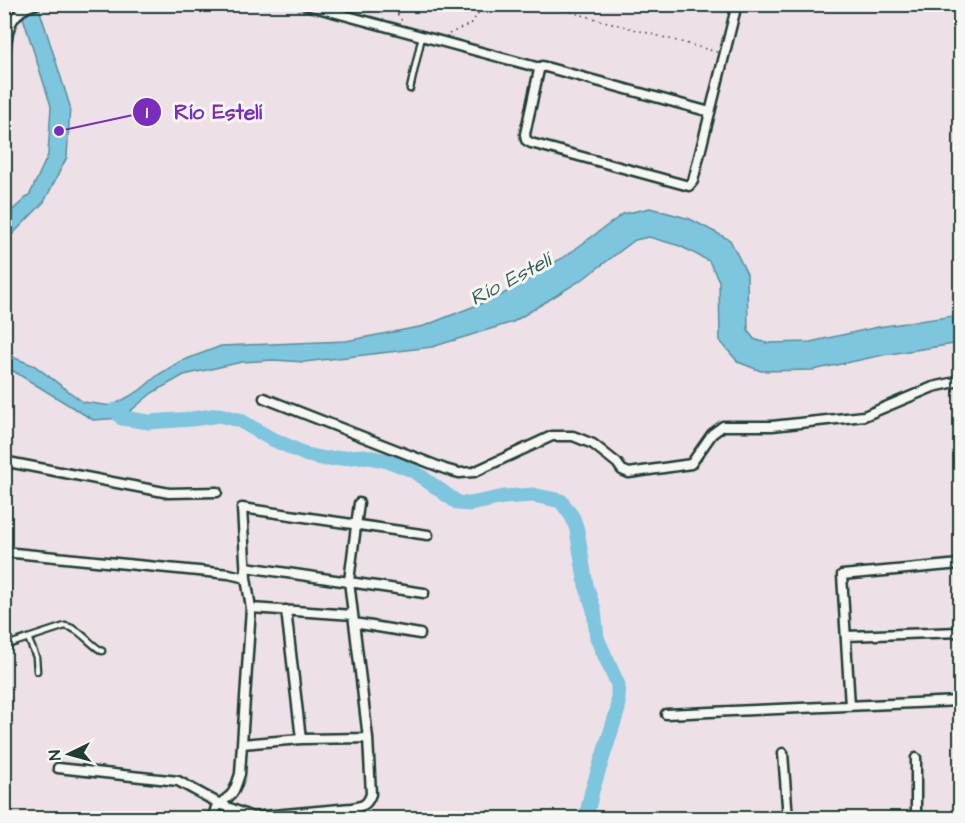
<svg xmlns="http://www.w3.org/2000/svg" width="965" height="823" font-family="'Architects Daughter',sans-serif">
  <rect width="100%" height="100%" fill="#eee0e7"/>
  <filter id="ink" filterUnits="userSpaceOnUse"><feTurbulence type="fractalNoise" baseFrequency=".0167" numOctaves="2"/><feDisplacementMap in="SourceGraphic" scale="12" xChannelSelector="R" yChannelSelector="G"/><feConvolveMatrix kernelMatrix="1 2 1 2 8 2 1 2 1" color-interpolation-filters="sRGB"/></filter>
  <g filter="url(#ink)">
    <path fill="#7ec5de" stroke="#588f9a" stroke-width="1.5" d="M19 5H38L70 106 67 157 44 202 5 242V217L30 194 48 155 51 106Z
      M650 208 690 219 730 240 747 274 748 331 754 339 766 343 810 342 878 327 960 315V343L883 355 813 370 761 371 738 362 720 341 719 281 709 261 680 246 649 237 635 240 583 279 513 322 432 347 304 362 273 360 242 362 184 375 152 393 122 418 93 420 5 366V354L35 366 83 402 112 406 139 391 158 375 179 362 221 346 346 341 424 326 500 296 567 255 623 214Z"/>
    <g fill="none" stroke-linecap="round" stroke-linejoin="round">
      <path stroke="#7ec5de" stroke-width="15" d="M115 410 122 418 149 422 192 419 219 415 239 420 268 437 307 455 326 459 364 456 392 462 412 470 458 503 470 504 504 497 533 495 561 501 573 518 577 530 586 585 594 610 597 638 618 685V709L592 791 586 818"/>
      <g stroke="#1f3d34" stroke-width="9">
        <path id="lane" d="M410 89 422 36
          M28 638 36 657 37 671
          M4 646 65 626C80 628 89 644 102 651"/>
      </g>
      <g stroke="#1f3d34" stroke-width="13">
        <path id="street" d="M303 4 540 68
          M4 59C8 33 6 13 36 4
          M710 112 542 66 539 70 525 134 526 140 531 143 689 186 693 181 737 4
          M264 398 445 469 459 473 474 472 552 436H573L593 444 617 463 622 470 629 473 691 464 712 434 723 426H772L864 416 933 387 960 381
          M4 463 8 462 169 493 217 492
          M4 552 229 574 246 578
          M246 567 424 593
          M251 608 353 615
          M286 610 301 739
          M354 623 420 634
          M847 636 960 632
          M850 706 842 575 960 564
          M666 714 960 701
          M242 744 301 739 368 738
          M783 753 788 818
          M916 758V818
          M58 768 178 781 220 804 252 817 351 808C362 806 367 806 371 794L368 738 349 581 359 503
          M213 818 216 807C233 792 232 799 240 774L251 608 246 578 242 508 428 535
          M350 818 351 808"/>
      </g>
      <path stroke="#1f3d34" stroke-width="1.5" stroke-dasharray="1.5 4.5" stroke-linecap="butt" d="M391 4 402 21
        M542 4 717 52
        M449 34 472 23 484 4"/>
      <use href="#lane" stroke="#f6f6f2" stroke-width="4.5"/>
      <use href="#street" stroke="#f6f6f2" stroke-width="8"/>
    </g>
  </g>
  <g text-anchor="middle" stroke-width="6" stroke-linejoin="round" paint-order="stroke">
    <g font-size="21" font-style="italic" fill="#375f5e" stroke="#f6f6f2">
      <text transform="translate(510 279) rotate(-28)" y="7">Río Estelí</text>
    </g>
  </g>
  <path fill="none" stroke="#7b2cbf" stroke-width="2" d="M59 131L147 112"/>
  <g fill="#7b2cbf" stroke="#f6f6f2" stroke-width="2">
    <circle cx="59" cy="131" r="6"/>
    <circle cx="147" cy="112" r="15"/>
  </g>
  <g font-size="18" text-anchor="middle" font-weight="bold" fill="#fff">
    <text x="147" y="118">1</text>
  </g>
  <g font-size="21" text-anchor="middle" font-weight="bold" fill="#7b2cbf" stroke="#f6f6f2" stroke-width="6" stroke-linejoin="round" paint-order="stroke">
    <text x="218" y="119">Río Estelí</text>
  </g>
  <rect width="965" height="823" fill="none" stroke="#f6f6f2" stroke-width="24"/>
  <rect x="12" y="12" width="941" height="799" fill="none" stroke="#1f3d34" stroke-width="2" filter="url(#ink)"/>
  <g transform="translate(69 754) rotate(265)" stroke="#f6f6f2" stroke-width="4.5" paint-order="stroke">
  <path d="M0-4.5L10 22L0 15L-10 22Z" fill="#1f3d34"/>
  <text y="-9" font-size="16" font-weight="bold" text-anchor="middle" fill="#1f3d34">N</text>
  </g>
</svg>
